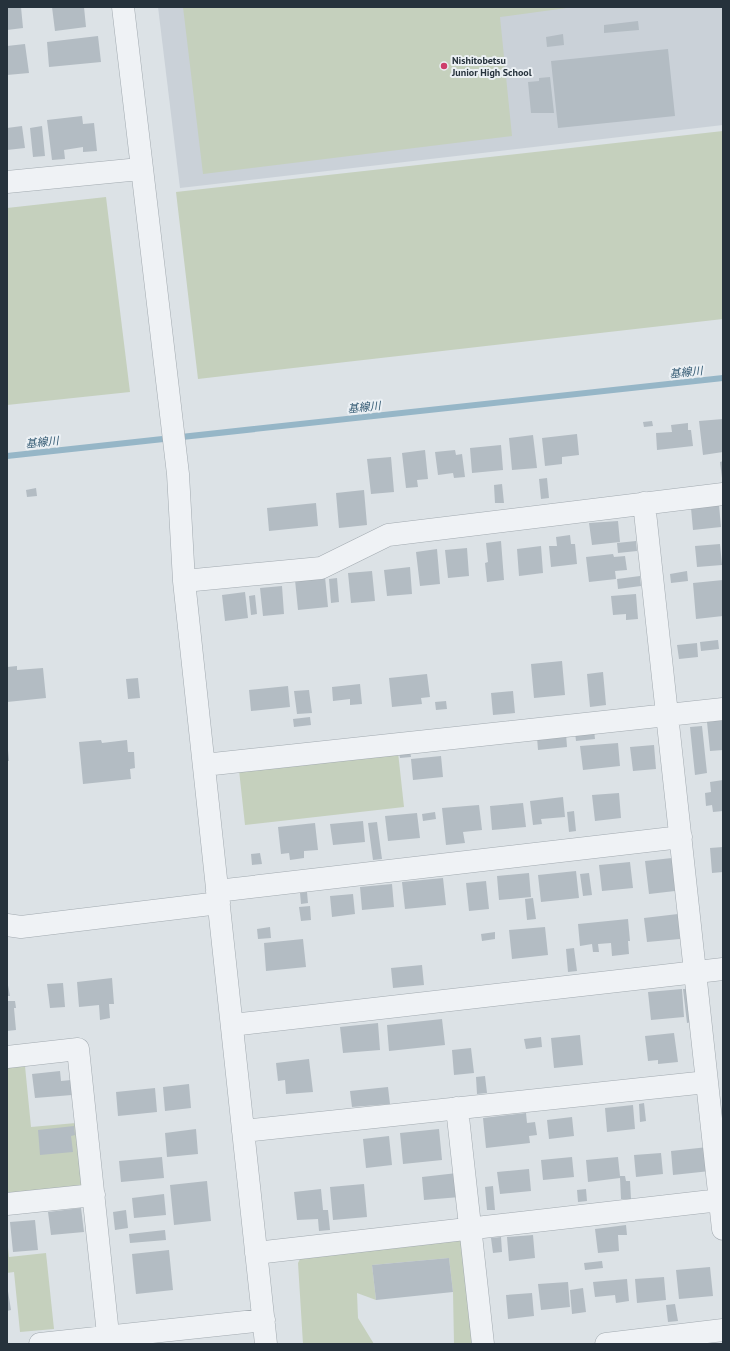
<svg xmlns="http://www.w3.org/2000/svg" width="730" height="1351" font-family="'PT Sans','Noto Sans JP',sans-serif">
  <rect width="100%" height="100%" fill="#dce2e6"/>
  <path fill="#cad1d8" d="M158 7H723V125L180 188Z"/>
  <path fill="#c5d0bd" d="M183 7H574L500 17 512 136 203 174Z
    M723 131V319L198 379 176 192Z
    M106 197 130 392 7 405V208Z
    M398 752 404 807 245 825 239 770Z
    M25 1066 31 1127 76 1123 82 1187 7 1194V1068Z
    M452 1236 465 1241 473 1344H454L453 1292 449 1258 372 1265 376 1300 357 1293 358 1318 374 1344H303L298 1263 303 1253Z
    M7 1237 9 1257 46 1253 54 1329 20 1332 14 1272 7 1273Z"/>
  <g fill="none" stroke-linecap="round" stroke-linejoin="round">
    <path stroke="#96b6c7" stroke-width="6" d="M7 456 723 378"/>
  </g>
  <path fill="#b3bcc3" d="M7 7H21L23 28 7 30Z
    M52 7H84L86 27 55 31Z
    M638 21 639 30 604 33V25Z
    M563 34 564 45 547 47 546 37Z
    M98 36 101 62 49 67 47 42Z
    M25 44 29 73 7 75V46Z
    M668 49 675 116 558 128 551 61Z
    M550 77 554 113H531L528 82 539 81V78Z
    M82 116 83 124 94 123 97 151 83 152V147L64 150 65 159 52 160 47 120Z
    M22 126 25 148 7 150V128Z
    M42 126 45 156 33 157 30 128Z
    M723 419V452L703 455 699 421Z
    M652 421 653 426 644 427 643 422Z
    M688 423V430H691L693 446 657 450 656 433 672 432 671 425Z
    M577 434 579 455 562 457V464L545 466 542 438Z
    M533 435 537 468 512 470 509 438Z
    M501 445 503 470 472 473 470 448Z
    M425 450 428 479 417 480 418 487 406 488 402 453Z
    M455 450 456 455 462 454 465 477 454 478 453 473 438 475 435 452Z
    M391 457 394 492 371 494 367 459Z
    M723 461V478H722L720 462Z
    M547 478 549 498 541 499 539 479Z
    M502 484 504 503H495L494 485Z
    M36 488 37 496 27 497 26 490Z
    M364 490 367 525 339 528 336 493Z
    M316 503 318 526 269 531 267 508Z
    M719 505 721 527 693 530 691 508Z
    M618 521 620 542 592 545 589 523Z
    M570 535 571 544H575L577 564 551 567 549 546H557L556 537Z
    M501 541 504 580 487 582 485 563 488 562 486 543Z
    M636 541 637 551 618 553 617 543Z
    M720 544 722 565 697 567 695 546Z
    M541 546 543 573 519 576 517 549Z
    M467 548 469 576 448 578 445 550Z
    M437 549 440 584 420 586 416 552Z
    M613 554 614 557 625 556 627 570 615 571 616 579 589 582 586 557Z
    M410 567 412 594 387 596 384 570Z
    M372 571 375 601 351 603 348 573Z
    M687 571 688 581 671 583 670 574Z
    M640 576 641 586 618 589 617 579Z
    M325 577 328 607 298 610 295 580Z
    M337 578 339 602 331 603 329 579Z
    M723 580V616L696 619 693 583Z
    M282 586 284 614 263 616 260 588Z
    M245 592 248 618 225 621 222 595Z
    M636 594 638 619 626 620V614L613 615 611 596Z
    M255 595 257 614 251 615 249 596Z
    M718 640 719 649 701 651 700 642Z
    M697 643 698 657 679 659 677 645Z
    M562 661 565 695 534 698 531 664Z
    M17 666V670L43 668 46 698 7 702V667Z
    M603 672 606 705 590 707 587 674Z
    M427 674 430 697 421 698 422 704 392 707 389 678Z
    M138 678 140 698 128 699 126 679Z
    M360 684 362 704 350 705V699L333 701 332 687Z
    M288 686 290 707 251 711 249 690Z
    M309 690 312 713 297 714 294 691Z
    M513 691 515 713 493 715 491 693Z
    M446 701 447 709 436 710 435 702Z
    M310 717 311 725 294 727 293 719Z
    M723 720V750L710 751 707 722Z
    M702 726 707 773 695 775 690 727Z
    M594 730 595 739 576 741 575 732Z
    M566 734 567 747 538 750 537 737Z
    M101 740 102 743 127 740 128 752H134L135 768 130 769 131 779 83 784 79 742Z
    M618 743 620 766 583 770 580 746Z
    M654 745 656 769 633 771 630 747Z
    M7 750H8L9 761H7Z
    M410 751 411 757 400 758 399 752Z
    M441 756 443 777 413 780 411 759Z
    M723 780V811L713 812 712 805 706 806 705 793 711 792 710 782Z
    M619 793 621 818 595 821 592 795Z
    M563 797 565 817 541 819 542 824 533 825 530 801Z
    M523 803 526 827 492 830 490 806Z
    M479 805 482 830 463 832 465 843 446 845 442 808Z
    M574 811 576 831 569 832 567 812Z
    M435 812 436 819 423 821 422 814Z
    M417 813 420 838 388 841 385 816Z
    M363 821 365 842 333 845 330 824Z
    M377 822 382 859 373 860 368 823Z
    M315 823 318 850 304 851V858L290 860 289 853 281 854 278 827Z
    M723 847V872L712 873 710 848Z
    M260 853 262 864 252 865 251 854Z
    M672 858 675 891 649 894 645 861Z
    M630 862 633 888 602 891 599 865Z
    M576 871 579 898 541 902 538 875Z
    M529 873 531 897 499 900 497 876Z
    M589 873 592 895 583 896 580 874Z
    M443 878 446 905 405 909 402 882Z
    M486 881 489 909 469 911 466 883Z
    M392 884 394 907 362 910 360 887Z
    M307 892 308 903 301 904 300 893Z
    M353 894 355 914 332 917 330 896Z
    M533 898 536 919 527 920 525 899Z
    M310 906 311 920 301 921 299 907Z
    M678 914 680 939 647 942 644 918Z
    M628 919 630 941H628L629 954 612 956 611 943 598 944 599 952H593L592 944 580 946 578 924Z
    M270 927 271 938 258 939 257 929Z
    M545 927 548 955 512 959 509 930Z
    M495 932V939L482 941 481 934Z
    M303 939 306 967 266 971 264 943Z
    M574 948 577 971 568 972 566 949Z
    M422 965 424 985 393 988 391 968Z
    M112 978 114 1004H109L110 1018 100 1020 99 1005 79 1007 77 982Z
    M7 980 10 996H7Z
    M63 983 65 1007 50 1008 47 984Z
    M682 989 684 1017 651 1020 648 992Z
    M683 989H689L692 1022 687 1023Z
    M8 1001H15L16 1008H14L16 1030 7 1031Z
    M442 1019 445 1045 389 1051 387 1025Z
    M378 1023 380 1050 343 1053 340 1027Z
    M674 1033 678 1062 658 1064V1060L648 1061 645 1036Z
    M580 1035 583 1065 554 1068 551 1038Z
    M541 1037 542 1047 526 1049 524 1039Z
    M471 1048 474 1073 454 1075 452 1050Z
    M309 1059 313 1092 286 1094 285 1080 278 1081 276 1063Z
    M60 1071 61 1081 71 1080 72 1095 35 1098 32 1074Z
    M485 1076 487 1093 477 1094 476 1077Z
    M189 1084 191 1108 165 1111 163 1087Z
    M388 1087 390 1104 352 1107 350 1091Z
    M155 1088 157 1112 118 1116 116 1092Z
    M644 1103 646 1121 640 1122 639 1104Z
    M633 1105 635 1129 607 1132 605 1108Z
    M526 1113 527 1123 535 1122 537 1135 529 1136 530 1143 486 1148 483 1118Z
    M572 1117 574 1136 549 1139 547 1120Z
    M74 1126 75 1135 71 1136 73 1152 40 1155 38 1130Z
    M196 1129 198 1154 167 1157 165 1133Z
    M439 1129 442 1160 403 1164 400 1133Z
    M389 1136 392 1165 366 1168 363 1139Z
    M708 1147 710 1171 673 1175 671 1151Z
    M661 1153 663 1174 636 1177 634 1155Z
    M162 1157 164 1178 121 1182 119 1161Z
    M572 1157 574 1177 543 1180 541 1160Z
    M618 1157 620 1176H625L626 1181H630L631 1199H621L620 1178 588 1182 586 1160Z
    M529 1169 531 1191 500 1194 497 1172Z
    M457 1173 460 1197 424 1200 422 1177Z
    M207 1181 211 1221 174 1225 170 1185Z
    M364 1184 367 1217 333 1220 330 1187Z
    M493 1186 495 1210H487L485 1187Z
    M321 1189 323 1210H328L330 1230 319 1231 318 1219 297 1220 294 1192Z
    M586 1189 587 1201 578 1202 577 1190Z
    M164 1194 166 1215 134 1218 132 1198Z
    M81 1208 84 1232 51 1235 48 1212Z
    M126 1210 128 1228 115 1230 113 1212Z
    M35 1220 38 1250 13 1252 10 1222Z
    M626 1225 627 1235H618L619 1251 598 1253 595 1229Z
    M165 1230 166 1240 130 1243 129 1234Z
    M533 1235 535 1258 509 1261 507 1237Z
    M501 1237 502 1252 493 1253 491 1238Z
    M169 1250 173 1290 136 1294 132 1254Z
    M449 1258 453 1292 376 1300 372 1265Z
    M602 1261 603 1268 585 1270 584 1263Z
    M710 1267 713 1296 679 1299 676 1270Z
    M664 1277 666 1300 637 1303 635 1279Z
    M627 1279 629 1301 616 1303 615 1295 595 1297 593 1282Z
    M568 1282 570 1307 541 1310 538 1284Z
    M7 1285 11 1310 7 1311Z
    M583 1288 586 1312 572 1314 570 1290Z
    M532 1293 534 1316 508 1319 506 1295Z
    M675 1304 678 1321 668 1322 666 1305Z"/>
  <g fill="none" stroke-linecap="round" stroke-linejoin="round">
    <g stroke="#a2aab0" stroke-width="23">
      <path id="minor" d="M123 7 178 474 184 581 266 1344
        M7 182 140 169
        M644 503 723 1229
        M184 581 321 568 388 535 723 494
        M204 765 723 709
        M217 891 681 837
        M7 925 21 927 219 903
        M232 1025 723 969
        M7 1057 78 1049 109 1344
        M457 1108 483 1344
        M243 1131 707 1082
        M7 1204 94 1195
        M256 1253 720 1200
        M40 1344 264 1320
        M606 1344 723 1330"/>
    </g>
    <use href="#minor" stroke="#eff2f5" stroke-width="22"/>
  </g>
  <circle fill="#ce3e6b" stroke="#ebf0f4" stroke-width="1.5" cx="444" cy="66" r="4"/>
  <g text-anchor="middle" stroke-width="4" stroke-linejoin="round" paint-order="stroke">
    <g font-size="10" font-weight="bold" fill="#26323c" stroke="#ebf0f4" text-anchor="start">
      <text x="452" y="64">Nishitobetsu<tspan x="452" dy="12">Junior High School</tspan></text>
    </g>
    <g font-size="11" font-style="italic" fill="#305770" stroke="#ebf0f4">
      <text transform="translate(686 372) rotate(-6)" y="4">基線川</text>
      <text transform="translate(364 407) rotate(-6)" y="4">基線川</text>
      <text transform="translate(42 442) rotate(-6)" y="4">基線川</text>
    </g>
  </g>
  <rect width="730" height="1351" fill="none" stroke="#26323c" stroke-width="16"/>
</svg>
